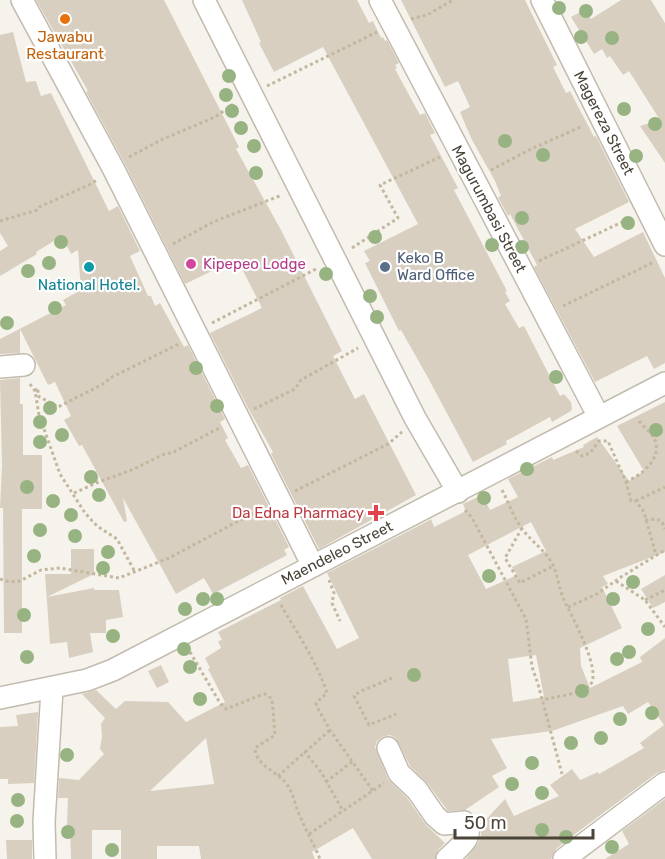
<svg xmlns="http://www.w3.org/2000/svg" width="665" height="859" font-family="Rubik,sans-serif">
  <rect width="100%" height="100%" fill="#f6f3ec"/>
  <path fill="#d8cfc1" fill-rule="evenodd" d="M36 0H164L239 147 236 149 281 230 342 351 333 356 355 399 364 394 416 495 319 549 271 454 273 452 248 408 210 333 262 308 238 261 234 263 233 261 185 284 124 162 86 92 88 91Z
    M242 0H357L369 23 373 21 381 38 383 37 385 41 387 40 399 63 395 65 397 68 395 69 420 115 425 113 435 133 430 135 458 188 454 190 507 291 505 292 510 301 505 304 519 328 524 326 560 396 564 394 571 402 572 409 571 411 552 422 550 417 506 441 507 444 473 462 427 376 401 330 399 331 365 263 370 261 364 251 418 224 323 47 274 72 259 43 261 42Z
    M401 0H525L557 65 553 67 566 93 570 91 594 137 596 136 629 202 575 229 594 257 643 232 665 278V363L654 369 647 356 595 382 534 267 537 265 510 214 508 216 498 197 501 196 495 181 471 138 460 112 470 107 458 81 445 87Z
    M621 0H651L665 23V163L640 126 660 120 629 71 623 75 610 56 607 58 602 49 594 54 571 17 586 9 591 19Z
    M13 32 26 82 36 81 41 96 51 93 109 211 118 206 140 251 130 256 148 296H151L155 306 160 303 184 347 188 345 225 419 220 422 228 438 225 440 241 468 248 465 289 547 284 550 287 555 213 594 204 578 176 594 123 498 127 521 124 522 82 445 79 446 64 420 71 416 55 382 48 385 20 329V353L0 354V339L66 305 63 300 81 290 78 250 71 254 62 236 36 252 37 254 0 276V251L8 246 0 233V35Z
    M20 378V404H23V455H42V509H22V633H4L3 508H0L2 465 0 380Z
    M665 402V552L603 576 608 584 602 587 622 628 580 648 581 666 590 688 642 662 640 657 665 638V770L657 773 567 840 556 849 551 859H466L478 843 481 835 480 826 505 799 514 816 559 796 550 785 572 769 580 780 598 772 599 774 644 748 640 743 664 725 648 702 628 714 623 706 552 731 491 739 507 768 492 776 499 787 465 810 448 811 427 783 410 766 396 738 390 735 382 737 377 741 375 747 388 779 407 798 426 825 445 843 438 850 435 859H372L353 828 312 852 315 859H201L199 846H157V859H121V830H92V859H71L70 825 67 826 68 798H58L59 778 79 780 104 754 100 749 102 736 101 724 105 718 82 694 96 690 116 709 125 701 168 702 186 722 225 702 208 669 210 668 205 658 221 648 218 641 222 640 218 632 281 600 280 598 303 586 337 649 359 638 327 573 428 521 431 519 434 527 466 511 463 504 482 495 490 510 518 497 508 479 552 457 553 460 584 447 583 445 597 437 629 481 644 471 617 426ZM531 522 546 551 512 567 517 575 486 589 468 555ZM536 655 544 697 513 702 508 659ZM206 738 214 784 150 791Z
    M71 549H94V574L47 597 94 588V590H119L123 617 106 620V633H90L93 652 69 658 67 642 50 644 45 574H71Z
    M665 575V602L653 608 641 589Z
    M161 665 169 682 157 688 148 671Z
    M38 712 34 783 8 784V779H0V727L18 726 16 715Z
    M665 799V859H605L629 844 622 831Z
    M6 840H32V859H7Z"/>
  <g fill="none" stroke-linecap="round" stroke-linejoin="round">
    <g stroke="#c2bbae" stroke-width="24">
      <path id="minor" d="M22 0 113 168 313 566
        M204 0 415 418 458 492
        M380 0 599 417
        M542 0 665 245
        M0 367 24 365
        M0 698 87 680 113 670 665 383
        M388 748 399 773 417 790 435 816 444 824 464 822C477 836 457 849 447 859
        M45 859 44 822 52 689
        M564 859 665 783"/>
    </g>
    <path stroke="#c4b79f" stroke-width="3" stroke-dasharray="3 3" stroke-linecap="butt" d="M411 19 427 15 453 0
      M267 86 377 32
      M129 157 163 139 215 117 235 103
      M491 170 529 150 583 126
      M0 221 37 210 39 207 89 185 97 180
      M173 244 213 222 282 195
      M352 248 398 218 380 185 440 157
      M539 261 631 218
      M563 306 654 262
      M212 323 318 268
      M30 384 35 391 39 415 60 474 85 513 97 526 117 539 135 572
      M35 391 38 388V396L58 407 105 383 110 378 179 344
      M254 409 295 389 301 380 358 348
      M576 451 582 456 590 453 599 441H608L626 482 631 501H636L644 512 656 555
      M626 482C643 474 665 457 653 436 648 430 641 425 637 418
      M502 490C509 503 514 519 523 530 533 543 546 551 553 565 558 576 559 589 564 600 571 615 603 672 590 685 581 694 554 697 542 700
      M295 491 388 444 402 432
      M74 493 96 483 134 469 162 455 174 452 221 427
      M636 501 665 487
      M465 510 472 518 526 619 532 667 538 684 562 774
      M645 520C657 519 661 517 665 529
      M522 528 505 558 520 583 553 566
      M0 579 10 582 20 581 41 570 60 568 119 578 169 558 263 508
      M329 580 334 593 332 603 340 621
      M616 581 645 600 665 627
      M645 600 665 590
      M281 605C297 633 317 662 327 693L316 703 317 707 330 730 373 791
      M568 607 597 594 621 577 665 550
      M190 652 220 703 226 709 261 695 265 694 272 699 275 735 255 748C255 764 275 771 285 782 294 792 294 804 300 816 306 831 314 844 320 859
      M392 678 359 692 354 696 369 725 396 714
      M304 751 321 772 343 811
      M278 776 330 730
      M326 782 353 761
      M309 834 384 783"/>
    <use href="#minor" stroke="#fff" stroke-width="21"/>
  </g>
  <g fill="#97b381">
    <circle cx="559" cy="8" r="7"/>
    <circle cx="586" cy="11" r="7"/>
    <circle cx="581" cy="37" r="7"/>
    <circle cx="612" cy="38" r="7"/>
    <circle cx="229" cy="76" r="7"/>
    <circle cx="226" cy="95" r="7"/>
    <circle cx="624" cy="109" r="7"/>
    <circle cx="232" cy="111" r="7"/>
    <circle cx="655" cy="124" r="7"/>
    <circle cx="241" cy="128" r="7"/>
    <circle cx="505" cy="141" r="7"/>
    <circle cx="254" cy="146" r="7"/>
    <circle cx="543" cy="155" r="7"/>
    <circle cx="636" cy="156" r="7"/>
    <circle cx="256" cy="173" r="7"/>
    <circle cx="522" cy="218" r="7"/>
    <circle cx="628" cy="223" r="7"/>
    <circle cx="375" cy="237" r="7"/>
    <circle cx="61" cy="242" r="7"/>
    <circle cx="492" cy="245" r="7"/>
    <circle cx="522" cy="247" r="7"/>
    <circle cx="49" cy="263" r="7"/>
    <circle cx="28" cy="271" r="7"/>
    <circle cx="326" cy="274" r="7"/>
    <circle cx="370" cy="296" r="7"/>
    <circle cx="55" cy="308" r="7"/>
    <circle cx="377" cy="317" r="7"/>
    <circle cx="7" cy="323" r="7"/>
    <circle cx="196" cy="368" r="7"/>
    <circle cx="556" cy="377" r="7"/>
    <circle cx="217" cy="406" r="7"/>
    <circle cx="50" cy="408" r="7"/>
    <circle cx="40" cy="422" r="7"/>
    <circle cx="656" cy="430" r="7"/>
    <circle cx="62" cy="435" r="7"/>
    <circle cx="40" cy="442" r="7"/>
    <circle cx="527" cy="469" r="7"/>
    <circle cx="91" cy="477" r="7"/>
    <circle cx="27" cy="487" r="7"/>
    <circle cx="99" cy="495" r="7"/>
    <circle cx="484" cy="498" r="7"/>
    <circle cx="53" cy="501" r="7"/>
    <circle cx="71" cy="515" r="7"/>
    <circle cx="40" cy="530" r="7"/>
    <circle cx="75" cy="536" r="7"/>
    <circle cx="108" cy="552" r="7"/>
    <circle cx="34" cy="556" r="7"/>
    <circle cx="103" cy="568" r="7"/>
    <circle cx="489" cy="576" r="7"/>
    <circle cx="633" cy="582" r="7"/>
    <circle cx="203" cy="599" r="7"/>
    <circle cx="217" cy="599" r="7"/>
    <circle cx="613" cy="599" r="7"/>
    <circle cx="185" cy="609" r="7"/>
    <circle cx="24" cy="615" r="7"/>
    <circle cx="648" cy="629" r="7"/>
    <circle cx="113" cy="636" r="7"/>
    <circle cx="184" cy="649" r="7"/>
    <circle cx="629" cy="652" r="7"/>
    <circle cx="27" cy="657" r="7"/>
    <circle cx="617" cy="659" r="7"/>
    <circle cx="190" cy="667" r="7"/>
    <circle cx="414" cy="675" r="7"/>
    <circle cx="582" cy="691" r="7"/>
    <circle cx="200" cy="699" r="7"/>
    <circle cx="652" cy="713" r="7"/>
    <circle cx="620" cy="719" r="7"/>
    <circle cx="601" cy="738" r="7"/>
    <circle cx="571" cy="743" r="7"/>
    <circle cx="67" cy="755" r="7"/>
    <circle cx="532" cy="763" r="7"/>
    <circle cx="512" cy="784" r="7"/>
    <circle cx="542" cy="793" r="7"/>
    <circle cx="18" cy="800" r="7"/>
    <circle cx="17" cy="821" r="7"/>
    <circle cx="542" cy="830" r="7"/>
    <circle cx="68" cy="832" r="7"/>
    <circle cx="566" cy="837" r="7"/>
    <circle cx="612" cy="847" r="7"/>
    <circle cx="112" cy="850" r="7"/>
  </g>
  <circle fill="#e8710a" stroke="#fff" stroke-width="2" cx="65" cy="19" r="6"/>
  <circle fill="#d1479c" stroke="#fff" stroke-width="2" cx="191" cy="264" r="6"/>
  <circle fill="#0f9aa8" stroke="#fff" stroke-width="2" cx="89" cy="267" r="6"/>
  <circle fill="#5c6f8a" stroke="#fff" stroke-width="2" cx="385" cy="267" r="6"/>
  <path fill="#e0444e" stroke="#fff" stroke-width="2" d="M373 504h6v6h6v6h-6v6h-6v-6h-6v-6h6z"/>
  <g text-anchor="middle" stroke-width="4.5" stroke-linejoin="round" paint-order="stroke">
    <g font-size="15" fill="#c56008" stroke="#fff">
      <text x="65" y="42">Jawabu<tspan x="65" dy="17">Restaurant</tspan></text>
    </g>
    <g font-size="15" fill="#4b4439" stroke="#fff">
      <text transform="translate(604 123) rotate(63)" y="5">Magereza Street</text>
      <text transform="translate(489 209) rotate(62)" y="5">Magurumbasi Street</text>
      <text transform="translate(337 553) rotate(-27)" y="5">Maendeleo Street</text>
    </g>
    <g font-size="15" fill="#4e5e75" stroke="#fff" text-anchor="start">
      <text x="397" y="263">Keko B<tspan x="397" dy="17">Ward Office</tspan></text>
    </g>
    <g font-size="15" fill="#b23c85" stroke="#fff" text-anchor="start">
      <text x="203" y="269">Kipepeo Lodge</text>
    </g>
    <g font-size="15" fill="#0d838f" stroke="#fff">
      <text x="89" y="290">National Hotel.</text>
    </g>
    <g font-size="15" fill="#be3a42" stroke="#fff" text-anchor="end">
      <text x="364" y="518">Da Edna Pharmacy</text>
    </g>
  </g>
  <path d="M455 829v9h138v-9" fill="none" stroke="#4b4439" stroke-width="3"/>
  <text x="464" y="829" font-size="18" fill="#4b4439" stroke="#ffffff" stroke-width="4.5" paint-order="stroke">50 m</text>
</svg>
